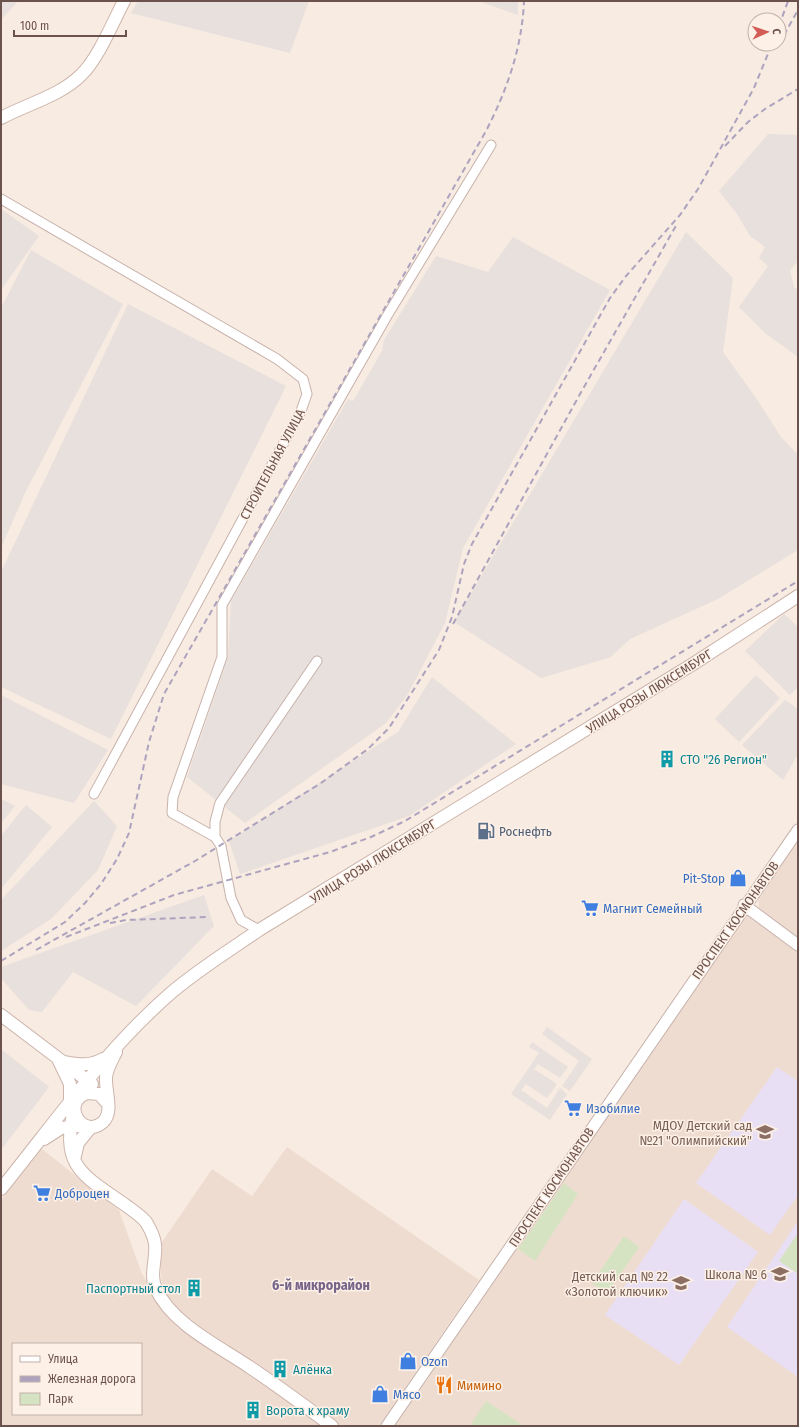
<svg xmlns="http://www.w3.org/2000/svg" width="799" height="1427" font-family="'Fira Sans Condensed',sans-serif">
  <rect width="100%" height="100%" fill="#f8ebe1"/>
  <path fill="#efdcd1" fill-rule="evenodd" d="M798 838V938L764 915 759 908 758 900 762 889Z
    M746 914 798 951V1426H393Z
    M287 1147 479 1280 379 1426H341L180 1314 162 1291 160 1245 212 1169 252 1196Z
    M42 1149 119 1210 142 1274 177 1327 334 1426H1V1200ZM13 1344H141V1414H13Z"/>
  <path fill="#e8e0dc" d="M1 1H18L1 20Z
    M138 1H309L290 53 131 13Z
    M480 1H518V15L487 4Z
    M768 134 798 135V261L790 270 794 287 798 290V357L765 333 739 307 768 266 759 258 765 247 750 236 737 214 719 191Z
    M1 209 39 236 1 290Z
    M686 232 733 278 723 352 756 398 781 437 798 455V550L718 599 630 639 611 657 541 678 454 622Z
    M513 237 610 290 463 548 445 623 408 694 386 723 245 823 187 777 228 657 231 601 348 399 353 401 382 351 384 340 436 256 488 272Z
    M31 250 123 304 25 493 1 548V308Z
    M128 304 286 386 111 739 1 687V572Z
    M784 614 798 627V687L790 695 745 651Z
    M756 675 780 698 739 742 715 719Z
    M432 677 516 744 409 816 240 874 229 841 398 732Z
    M1 695 108 750 74 803 1 784Z
    M785 700 798 709V754L783 780 742 745Z
    M1 799 15 806 1 823Z
    M94 801 117 826 98 870 51 919 1 951V900Z
    M26 805 52 827 1 889V836Z
    M204 895 214 926 136 1006 73 972 42 1012 29 1010 1 978V967Z
    M547 1027 592 1059 570 1091 562 1086 579 1061 542 1034Z
    M532 1042 568 1067 560 1078 538 1064 534 1069 557 1084 547 1098 526 1084 521 1090 547 1108 560 1088 567 1094 550 1120 511 1094 539 1053 529 1047Z
    M1 1049 49 1087 1 1150Z"/>
  <path fill="#e9dff4" d="M777 1067 798 1081V1195L770 1235 696 1183Z
    M684 1199 758 1252 679 1365 605 1315Z
    M798 1221V1377L727 1327Z"/>
  <path fill="#d5e3c2" d="M564 1183 578 1194 535 1261 518 1249Z
    M798 1233V1274L779 1261Z
    M624 1236 639 1247 607 1294 592 1283Z
    M486 1401 524 1426H470Z"/>
  <g fill="none" stroke-linecap="round" stroke-linejoin="round">
    <g stroke="#c7b2ab" stroke-width="11">
      <path id="minor" d="M1 199 277 359 303 379 307 394 301 411 94 794
        M215 837V822L220 803 317 661
        M259 930 241 920 231 898 221 846 215 837 172 813 173 797 222 657V605L387 316 491 145"/>
    </g>
    <g stroke="#c7b2ab" stroke-width="13">
      <path id="tertiary" d="M744 905 798 945
        M387 1426 798 830"/>
    </g>
    <g stroke="#ccb4ab" stroke-width="14">
      <path id="secondary" d="M1 118C27 104 60 96 81 75 98 59 113 22 124 1
        M1 1015 92 1084
        M59 1061 70 1084V1100
        M65 1062C79 1065 91 1066 103 1059
        M108 1104 99 1094 87 1093C59 1104 84 1140 103 1122 114 1112 105 1091 106 1077 107 1068 112 1060 116 1052
        M74 1109C61 1166 81 1174 124 1204 132 1210 140 1215 146 1222 150 1229 154 1235 155 1244 157 1258 149 1275 156 1289 173 1325 219 1346 251 1368 278 1386 305 1406 332 1426
        M44 1139 61 1128 78 1126
        M75 1156 78 1143 91 1127
        M1 1189C56 1121 106 1049 172 992 199 969 230 950 259 930L693 664 798 596"/>
    </g>
    <use href="#minor" stroke="#fff" stroke-width="9"/>
    <use href="#tertiary" stroke="#fff" stroke-width="11"/>
    <use href="#secondary" stroke="#fff" stroke-width="12"/>
    <path stroke="#ada3bf" stroke-width="2" stroke-dasharray="6 4" stroke-linecap="butt" d="M779 26 788 1
      M779 44 798 10
      M725 146 748 122 765 109 798 89
      M453 624 580 394 677 224
      M110 923 126 920 208 917
      M66 937 174 895 330 852 371 837 405 821 798 581
      M36 950 195 861 321 783 368 749 389 728 439 650 452 617 464 564 472 544 610 298 626 276 680 215 698 189 754 88 772 44
      M1 961 65 922 85 903 101 884 117 859 129 833 149 742 164 694 486 131C507 90 522 48 524 1"/>
  </g>
  <defs>
    <g id="building-bare" transform="scale(1.38)"><path d="M-4-6H4V6H1V3H-1V6H-4ZM-2.5-4.3h1.7v1.8h-1.7ZM.8-4.3h1.7v1.8H.8ZM-2.5-1h1.7V.8h-1.7ZM.8-1h1.7V.8H.8Z" fill="#0f9aa8" stroke="#fcf0e7" stroke-width="2.5" paint-order="stroke"/></g>
    <g id="fuel-bare" transform="scale(1.38)"><path d="M-5.5-6h7V0h2V4h1.3V-2.5L3-4.5l.8-.8L6-3V5H2.5V1h-1V6h-7ZM-4.2-4.7v3.2H.2V-4.7Z" fill="#5c6f8a" stroke="#fcf0e7" stroke-width="2.5" paint-order="stroke"/></g>
    <g id="shop-bare" transform="scale(1.38)"><path d="M-5-2.5h2.3a2.7 3.5 0 0 1 5.4 0H5L5.5 6h-11ZM-1.5-2.5h3a1.5 2.3 0 0 0-3 0Z" fill="#3f7fe0" stroke="#fcf0e7" stroke-width="2.5" paint-order="stroke"/></g>
    <g id="supermarket-bare" transform="scale(1.38)"><path d="M-6-5.5h2.5l.6 2H6L4.5 2H-2.5L-4.4-4H-6ZM-1.5 3.2a1.3 1.3 0 1 0 .1 0ZM3 3.2a1.3 1.3 0 1 0 .1 0Z" fill="#3f7fe0" stroke="#fcf0e7" stroke-width="2.5" paint-order="stroke"/></g>
    <g id="school-bare" transform="scale(1.38)"><path d="M0-5L7-2L0 1L-7-2ZM-4 1L0 2.5L4 1V4Q0 6-4 4Z" fill="#8d6e63" stroke="#fcf0e7" stroke-width="2.5" paint-order="stroke"/></g>
    <g id="restaurant-bare" transform="scale(1.38)"><path d="M-5-6h1v4h1v-4h1v4h1v-4h1v5L-1.5 .5V6h-2V.5L-5-1ZM5-6V6H3V1.5H1.5Q1.5-4 5-6Z" fill="#e8710a" stroke="#fcf0e7" stroke-width="2.5" paint-order="stroke"/></g>
  </defs>
  <g fill-rule="evenodd">
    <use href="#building-bare" x="667" y="759"/>
    <use href="#fuel-bare" x="486" y="831"/>
    <use href="#shop-bare" x="738" y="878"/>
    <use href="#supermarket-bare" x="590" y="908"/>
    <use href="#supermarket-bare" x="573" y="1108"/>
    <use href="#school-bare" x="765" y="1132"/>
    <use href="#supermarket-bare" x="42" y="1193"/>
    <use href="#school-bare" x="780" y="1274"/>
    <use href="#school-bare" x="681" y="1283"/>
    <use href="#building-bare" x="194" y="1288"/>
    <use href="#shop-bare" x="408" y="1361"/>
    <use href="#building-bare" x="280" y="1369"/>
    <use href="#restaurant-bare" x="444" y="1385"/>
    <use href="#shop-bare" x="380" y="1394"/>
    <use href="#building-bare" x="253" y="1410"/>
  </g>
  <g text-anchor="middle" stroke-width="3" stroke-linejoin="round" paint-order="stroke">
    <g font-size="13" fill="#6c524c" stroke="#fcf0e7">
      <text transform="translate(272 464) rotate(-62)" y="5">СТРОИТЕЛЬНАЯ УЛИЦА</text>
      <text transform="translate(649 691) rotate(-32)" y="5">УЛИЦА РОЗЫ ЛЮКСЕМБУРГ</text>
      <text transform="translate(373 861) rotate(-32)" y="5">УЛИЦА РОЗЫ ЛЮКСЕМБУРГ</text>
      <text transform="translate(735 920) rotate(-55)" y="5">ПРОСПЕКТ КОСМОНАВТОВ</text>
      <text transform="translate(551 1187) rotate(-56)" y="5">ПРОСПЕКТ КОСМОНАВТОВ</text>
    </g>
    <g font-size="13" fill="#0d838f" stroke="#fcf0e7" text-anchor="start">
      <text x="680" y="764">СТО "26 Регион"</text>
      <text x="181" y="1293" text-anchor="end">Паспортный стол</text>
      <text x="293" y="1374">Алёнка</text>
      <text x="266" y="1415">Ворота к храму</text>
    </g>
    <g font-size="13" fill="#4e5e75" stroke="#fcf0e7" text-anchor="start">
      <text x="499" y="836">Роснефть</text>
    </g>
    <g font-size="13" fill="#366cbe" stroke="#fcf0e7" text-anchor="start">
      <text x="725" y="883" text-anchor="end">Pit-Stop</text>
      <text x="603" y="913">Магнит Семейный</text>
      <text x="586" y="1113">Изобилие</text>
      <text x="55" y="1198">Доброцен</text>
      <text x="421" y="1366">Ozon</text>
      <text x="393" y="1399">Мясо</text>
    </g>
    <g font-size="13" fill="#785e54" stroke="#fcf0e7" text-anchor="end">
      <text x="752" y="1130">МДОУ Детский сад<tspan x="752" dy="15">№21 "Олимпийский"</tspan></text>
      <text x="767" y="1279">Школа № 6</text>
      <text x="668" y="1281">Детский сад № 22<tspan x="668" dy="15">«Золотой ключик»</tspan></text>
    </g>
    <g font-size="13" fill="#c56008" stroke="#fcf0e7" text-anchor="start">
      <text x="457" y="1390">Мимино</text>
    </g>
    <g font-size="14" font-weight="bold" fill="#766489" stroke="#fcf0e7">
      <text x="321" y="1290">6-й микрорайон</text>
    </g>
  </g>
  <rect width="799" height="1427" fill="none" stroke="#6c524c" stroke-width="4"/>
  <rect x="12" y="1343" width="130" height="72" fill="#fcf0e7" stroke="#c2b1a9"/>
  <rect x="20" y="1356" width="20" height="6" fill="#ffffff" stroke="#c2b1a9"/>
  <text x="48" y="1363" font-size="12" fill="#6c524c">Улица</text>
  <rect x="20" y="1376" width="20" height="6" fill="#ada3bf" stroke="#c2b1a9"/>
  <text x="48" y="1383" font-size="12" fill="#6c524c">Железная дорога</text>
  <rect x="20" y="1393" width="20" height="12" fill="#d5e3c2" stroke="#c2b1a9"/>
  <text x="48" y="1403" font-size="12" fill="#6c524c">Парк</text>
  <g transform="translate(767 32) rotate(87)"><circle r="19" fill="#fcf0e7" stroke="#c2b1a9"/>
  <path d="M0-3L7 15L0 10L-7 15Z" fill="#d35c56"/>
  <text y="-6" font-size="11" font-weight="bold" text-anchor="middle" fill="#6c524c">С</text>
  </g>
  <path d="M14 30v6h112v-6" fill="none" stroke="#6c524c" stroke-width="2"/>
  <text x="20" y="30" font-size="12" fill="#6c524c" stroke="#fcf0e7" stroke-width="3" paint-order="stroke">100 m</text>
</svg>
